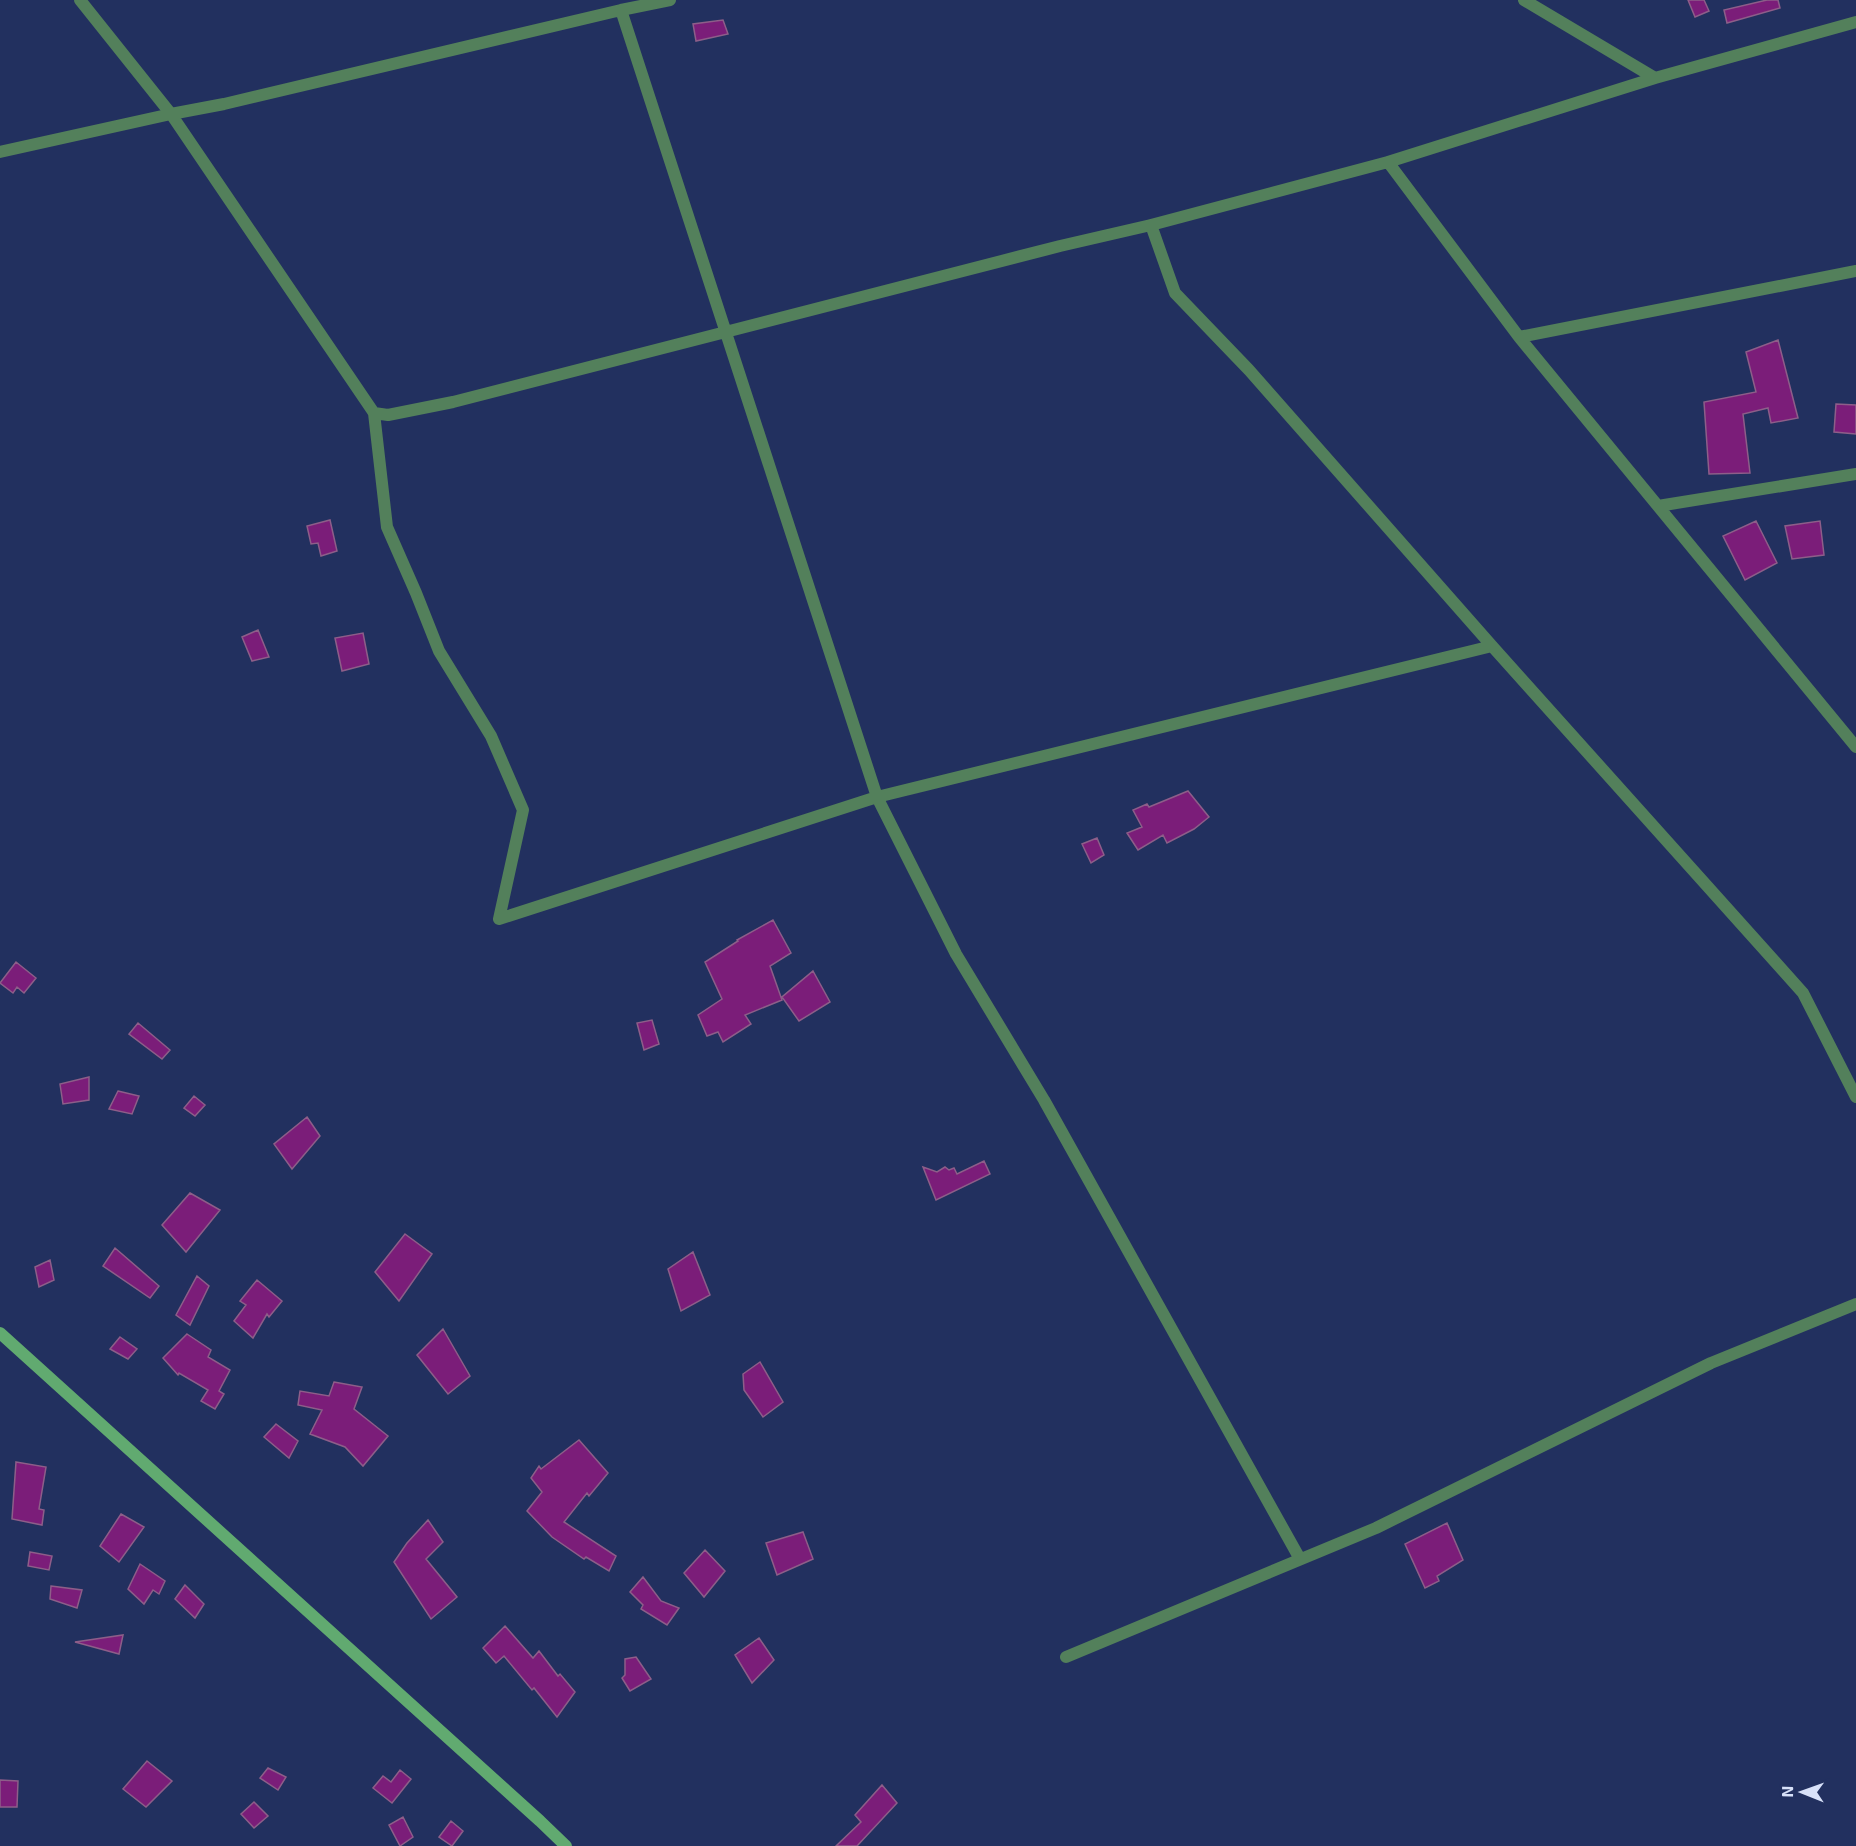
<svg xmlns="http://www.w3.org/2000/svg" width="1856" height="1846" font-family="'Exo 2',sans-serif">
  <rect width="100%" height="100%" fill="#22305f"/>
  <path fill="#7b1d79" stroke="#8d5e89" stroke-width="1.5" d="M1688 0H1704L1709 11 1695 17Z
    M1767 0H1778L1780 8 1727 23 1724 10Z
    M723 20 728 34 696 41 693 24Z
    M1778 340 1798 418 1771 423 1768 408 1743 414 1750 473 1709 474 1704 402 1756 392 1746 352Z
    M1836 404 1856 405V434L1834 432Z
    M330 520 337 551 321 556 318 543 311 544 307 526Z
    M1756 521 1777 563 1745 580 1723 536Z
    M1820 521 1824 555 1792 559 1785 526Z
    M258 630 269 657 252 661 242 637Z
    M363 633 369 664 342 671 335 638Z
    M1188 791 1209 817 1194 829 1167 843 1163 835 1138 850 1127 833 1142 827 1133 810 1147 804 1149 807Z
    M1097 838 1104 855 1091 863 1082 844Z
    M773 920 791 953 770 966 782 1000 745 1015 751 1024 723 1042 718 1032 707 1036 698 1015 722 999 705 962 738 941 737 940Z
    M16 962 36 978 24 993 17 987 13 993 0 983Z
    M813 971 830 1002 799 1021 782 997Z
    M652 1020 659 1044 644 1050 637 1023Z
    M138 1023 170 1050 162 1059 129 1034Z
    M89 1077V1100L63 1104 60 1084Z
    M118 1091 139 1096 132 1114 109 1109Z
    M194 1096 205 1105 195 1116 184 1108Z
    M307 1117 320 1136 292 1169 274 1144Z
    M984 1161 990 1174 936 1200 923 1167 937 1172 945 1167 949 1170 954 1168 957 1174Z
    M190 1193 220 1210 186 1252 162 1225Z
    M405 1234 432 1254 399 1301 375 1272Z
    M115 1248 159 1286 150 1298 103 1266Z
    M693 1252 710 1295 681 1311 668 1269Z
    M50 1260 54 1280 39 1287 35 1267Z
    M197 1276 209 1286 190 1325 176 1315Z
    M257 1280 282 1301 269 1317 267 1314 253 1338 234 1321 246 1305 240 1301Z
    M443 1329 470 1376 448 1394 417 1355Z
    M187 1334 211 1350 208 1357 230 1370 219 1391 224 1394 215 1409 201 1401 208 1390 179 1373 178 1375 163 1358Z
    M120 1337 137 1349 128 1359 110 1349Z
    M760 1362 783 1402 763 1417 744 1390 743 1374Z
    M334 1382 362 1387 354 1409 388 1436 363 1466 345 1447 310 1434 322 1410 298 1405 300 1391 329 1396Z
    M276 1424 298 1441 289 1458 264 1437Z
    M579 1440 608 1473 589 1496 587 1493 564 1522 616 1556 609 1571 586 1557 584 1559 552 1537 527 1511 542 1492 531 1478 539 1466 541 1469Z
    M16 1462 46 1467 39 1509 44 1510 42 1525 12 1519Z
    M121 1514 144 1527 119 1562 100 1546Z
    M428 1520 443 1542 426 1559 457 1597 431 1619 394 1562 407 1543Z
    M1447 1523 1463 1560 1437 1576 1439 1581 1425 1588 1405 1544Z
    M803 1532 813 1559 777 1575 766 1543Z
    M705 1550 725 1571 704 1597 684 1573Z
    M30 1552 52 1556 49 1570 28 1566Z
    M140 1564 165 1581 159 1594 153 1590 144 1604 128 1589Z
    M643 1577 661 1601 679 1608 667 1625 641 1609 643 1605 630 1592Z
    M185 1585 204 1604 195 1618 175 1599Z
    M51 1586 82 1590 77 1608 50 1599Z
    M505 1626 533 1658 539 1651 558 1676 560 1674 575 1692 557 1717 534 1688 532 1690 504 1656 496 1663 483 1648Z
    M123 1635 119 1654 75 1642Z
    M759 1638 774 1660 752 1683 735 1655Z
    M636 1657 651 1679 630 1691 622 1678 625 1675V1659Z
    M147 1761 172 1781 146 1807 123 1789Z
    M268 1768 286 1777 278 1790 260 1778Z
    M400 1770 411 1779 392 1803 373 1788 383 1776 391 1782Z
    M0 1780 18 1781 17 1807H0Z
    M882 1785 897 1803 857 1846H836L861 1822 855 1815Z
    M254 1802 268 1816 254 1828 241 1814Z
    M403 1817 413 1837 400 1846 389 1825Z
    M451 1821 463 1831 452 1846 439 1837Z"/>
  <g fill="none" stroke-linecap="round" stroke-linejoin="round">
    <path stroke="#53805b" stroke-width="12" d="M80 0 171 114 374 413 388 415 453 402 1060 246 1151 225 1388 162 1655 78 1856 22
      M1524 0 1655 78
      M621 10 877 797 956 954 1044 1100 1300 1559
      M0 152 171 114 224 104 621 10 670 0
      M1388 162 1519 337 1856 747
      M1151 225 1175 293 1249 370 1492 646 1803 993 1856 1097
      M1519 337 1856 271
      M374 413 387 527 416 593 439 651 491 736 523 810 499 919
      M1658 506 1856 474
      M499 919 877 797 1492 646
      M1066 1657 1376 1528 1711 1363 1856 1304"/>
    <path stroke="#61aa70" stroke-width="12" d="M0 1333 540 1821 566 1846"/>
  </g>
  <g transform="translate(1802 1792) rotate(271)" stroke="#22305f" stroke-width="4.5" paint-order="stroke">
  <path d="M0-4.5L10 22L0 15L-10 22Z" fill="#d8e1f9"/>
  <text y="-9" font-size="16" font-weight="bold" text-anchor="middle" fill="#d8e1f9">N</text>
  </g>
</svg>
